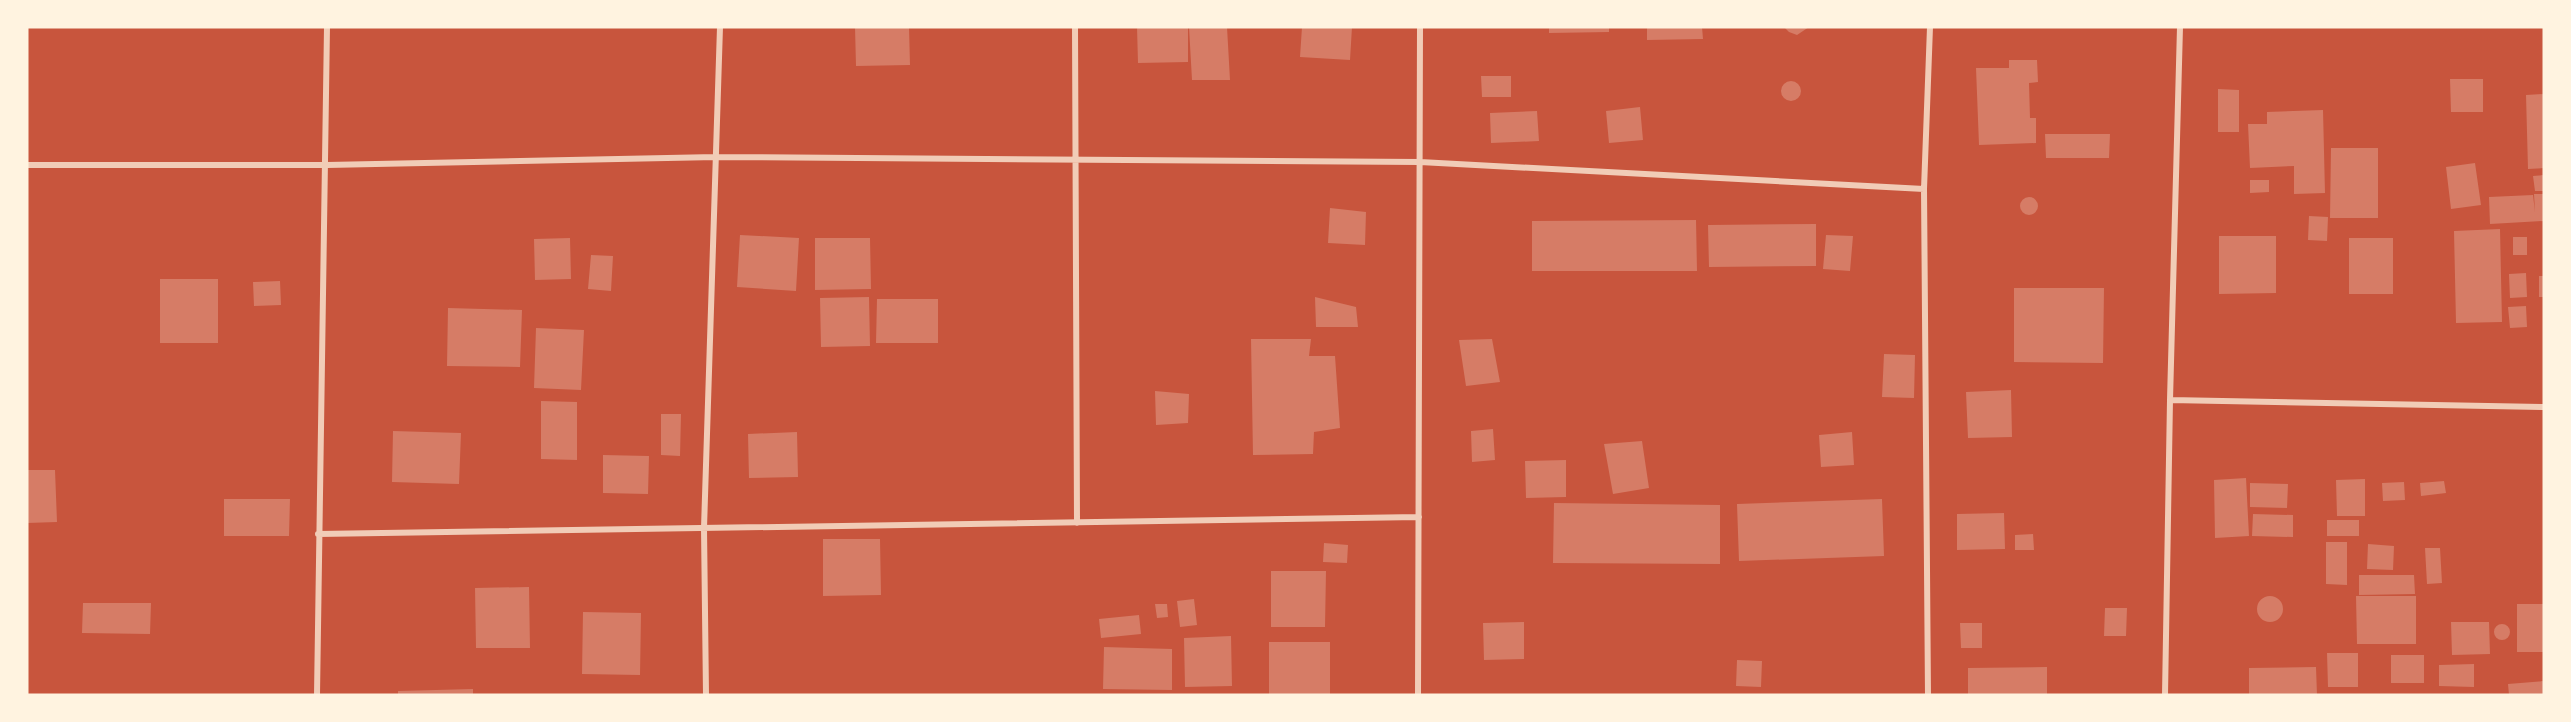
<svg xmlns="http://www.w3.org/2000/svg" width="2571" height="722" font-family="Roboto,sans-serif">
  <rect width="100%" height="100%" fill="#c8553d"/>
  <path fill="#d67c66" d="M855 27H909L910 65 856 66Z
    M1137 27H1188V62L1138 63Z
    M1189 27H1227L1230 80H1192Z
    M1302 27H1352L1350 60 1300 57Z
    M1549 27H1609V32L1549 33Z
    M1647 27H1702L1703 39 1647 40Z
    M1784 27H1809L1797 35 1789 32Z
    M2009 60H2037L2038 82 2029 83 2030 118H2036V143L1979 145 1976 68H2009Z
    M1481 76H1511V97H1482Z
    M2450 79H2483V112H2451Z
    M1781 91a10 10 0 1 1 20 0a10 10 0 1 1-20 0Z
    M2218 89 2239 90V132H2218Z
    M2544 94V168L2528 169 2526 95Z
    M1640 107 1643 140 1609 143 1606 111Z
    M2323 110 2325 193 2294 194V166L2250 168 2248 124H2267V112Z
    M1537 111 1539 141 1491 143 1490 113Z
    M2045 134H2110L2109 158H2046Z
    M2331 148H2378V218H2330Z
    M2475 163 2481 205 2451 209 2446 167Z
    M2544 175V191H2535L2533 176Z
    M2250 180H2269V192L2250 193Z
    M2534 194H2544V221L2490 224 2489 197 2533 195 2535 212Z
    M2020 206a9 9 0 1 1 18 0a9 9 0 1 1-18 0Z
    M1330 208 1366 212 1365 245 1328 243Z
    M2309 216 2328 217 2327 241 2308 240Z
    M1696 220 1697 271H1532V221Z
    M1816 224V266L1709 267 1708 225Z
    M2500 229 2502 322 2456 323 2454 231Z
    M740 235 799 238 796 291 737 287Z
    M1826 235 1853 236 1850 271 1823 269Z
    M2219 236H2276V293L2219 294Z
    M2513 237H2527V255H2513Z
    M570 238 571 279 535 280 534 239Z
    M815 238H870L871 289 815 290Z
    M2349 238H2393V294H2349Z
    M591 255 613 256 611 291 588 289Z
    M2526 273 2527 297 2510 298 2509 274Z
    M2539 276H2544V297H2539Z
    M160 279H218V343H160Z
    M280 281 281 305 254 306 253 282Z
    M2014 288H2104L2103 363 2014 362Z
    M869 297 870 346 821 347 820 298Z
    M1315 297 1356 307 1358 327H1316Z
    M877 299H938V343H876Z
    M2526 306 2527 327 2510 328 2508 307Z
    M448 308 522 310 520 367 447 366Z
    M536 328 584 330 581 390 534 388Z
    M1251 339H1311L1309 356H1335L1340 428 1314 432 1313 454 1253 455Z
    M1492 339 1500 382 1466 386 1459 340Z
    M1884 354 1915 355 1914 398 1882 397Z
    M2011 390 2012 437 1968 438 1966 392Z
    M1155 391 1189 394 1188 423 1156 425Z
    M541 401 577 402V460L541 459Z
    M661 414H681L680 456 661 455Z
    M1493 429 1495 460 1472 462 1471 431Z
    M393 431 461 433 459 484 392 482Z
    M797 432 798 477 749 478 748 434Z
    M1852 432 1854 465 1821 467 1819 435Z
    M1642 441 1649 488 1613 494 1604 444Z
    M603 455 649 456 648 494 603 493Z
    M1566 460V497L1526 498 1525 461Z
    M27 470H55L57 522 27 523Z
    M2246 478 2249 536 2215 538 2214 480Z
    M2365 479V516H2337L2336 480Z
    M2444 481 2446 493 2421 496 2420 483Z
    M2404 482 2405 500 2383 501 2382 483Z
    M2250 483 2288 484 2287 508 2250 507Z
    M224 499H290L289 536H224Z
    M1882 499 1884 556 1739 561 1737 504Z
    M1554 503 1720 505V564L1553 563Z
    M2004 513 2005 549 1957 550V514Z
    M2253 514 2293 515V537L2252 536Z
    M2327 520H2359V536H2327Z
    M2033 534 2034 550H2015V535Z
    M823 539H880L881 595 823 596Z
    M2326 542H2347V585L2326 584Z
    M1324 543 1348 545 1347 563 1323 562Z
    M2368 544 2394 546 2393 570 2367 569Z
    M2425 548H2440L2442 583 2427 584Z
    M1271 571H1326L1325 627H1271Z
    M2359 575H2414L2415 594 2359 595Z
    M529 587 530 648H476L475 588Z
    M2356 596H2416V644H2357Z
    M2257 609a13 13 0 1 1 26 0a13 13 0 1 1-26 0Z
    M1194 599 1197 625 1180 627 1177 601Z
    M83 603H151L150 634 82 633Z
    M1155 604H1167L1168 617 1157 618Z
    M2517 604H2544V652H2517Z
    M2105 608H2127L2126 636H2104Z
    M583 612 641 613 640 675 582 674Z
    M1139 615 1141 634 1101 638 1099 619Z
    M1524 622V659L1484 660 1483 623Z
    M2451 622H2489L2490 654 2452 655Z
    M1960 623H1982V648H1961Z
    M2494 632a8 8 0 1 1 16 0a8 8 0 1 1-16 0Z
    M1231 636 1232 686 1185 687 1184 638Z
    M1269 642H1330V695H1269Z
    M1104 647 1172 649V690L1103 689Z
    M2327 653H2358V687H2328Z
    M2391 655H2424V683H2391Z
    M1737 660 1762 661 1761 687 1736 686Z
    M2474 664V687L2439 686V665Z
    M2047 667V695H1968V668Z
    M2316 667 2317 695H2249V668Z
    M2544 681V695H2509L2508 684Z
    M473 689V695H398V691Z"/>
  <g fill="none" stroke-linecap="round" stroke-linejoin="round">
    <path stroke="#f1ccb7" stroke-width="6" d="M1075 27 1077 523
      M27 165H327L716 157 1420 162 1924 189
      M2170 400 2544 407
      M318 534 1419 517
      M317 695 327 27
      M706 695 704 528 720 27
      M1418 695 1420 27
      M1928 695 1924 189 1930 27
      M2165 695 2170 400 2180 27"/>
  </g>
  <rect width="2571" height="722" fill="none" stroke="#fff3e0" stroke-width="57"/>
</svg>
